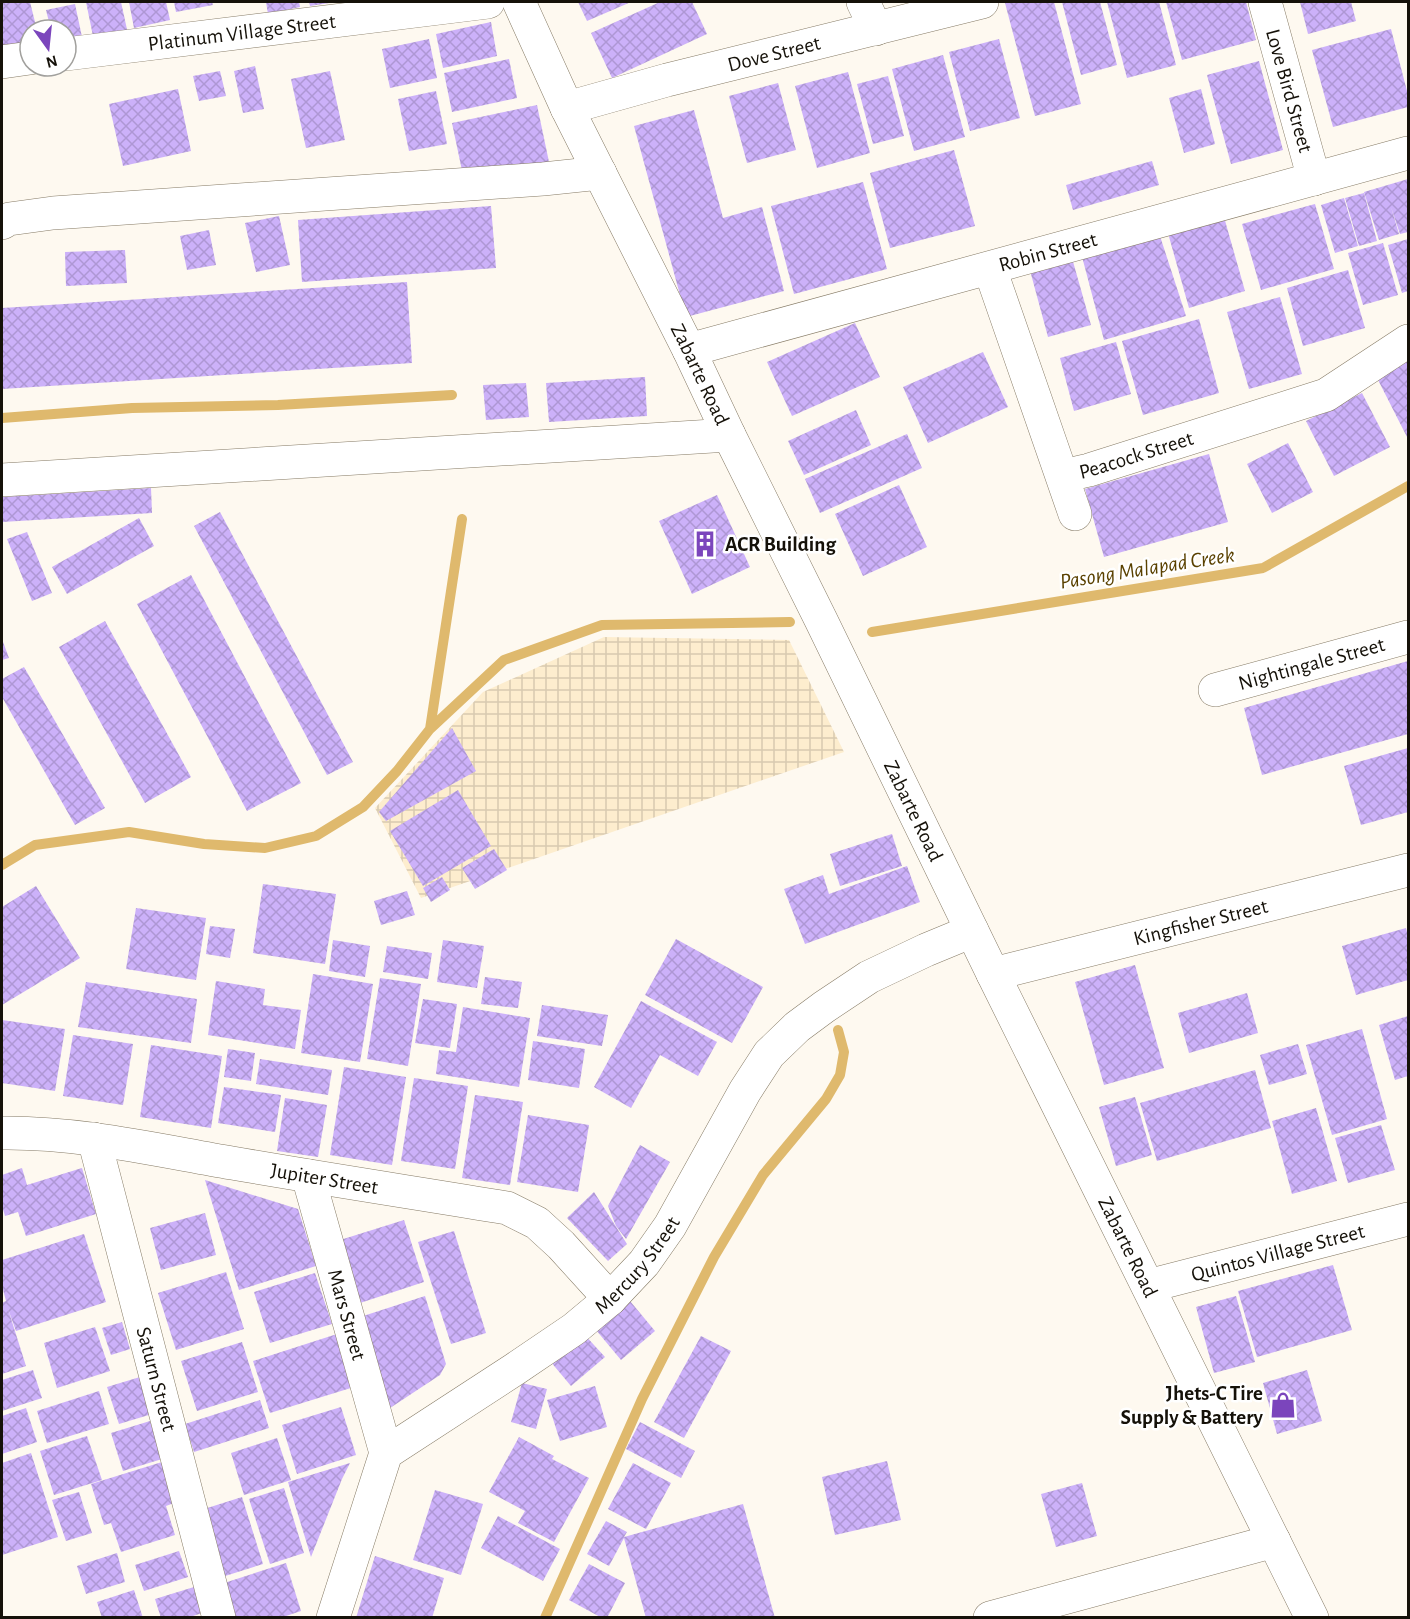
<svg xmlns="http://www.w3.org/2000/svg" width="1410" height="1619" font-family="'Alegreya Sans',sans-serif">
  <defs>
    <pattern id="industrial-grid" width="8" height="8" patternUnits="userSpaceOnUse" patternTransform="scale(1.5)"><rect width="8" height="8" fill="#fdedce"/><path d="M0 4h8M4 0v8" fill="none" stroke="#d8cab0"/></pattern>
    <pattern id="building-cross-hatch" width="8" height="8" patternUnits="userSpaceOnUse" patternTransform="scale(1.5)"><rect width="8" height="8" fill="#ccb1f9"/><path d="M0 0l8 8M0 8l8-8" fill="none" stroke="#ae97d4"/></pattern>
  </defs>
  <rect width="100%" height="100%" fill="#fef9f0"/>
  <path fill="url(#industrial-grid)" d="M604 637 789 640 844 752 421 898 375 808 483 692Z"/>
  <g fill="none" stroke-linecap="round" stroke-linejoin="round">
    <path stroke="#dfb96d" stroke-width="10" d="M2 418 132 408 278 405 452 395
      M872 632 1263 568 1408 486
      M430 729 462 519
      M2 865 35 845 129 832 204 844 265 848 316 836 363 807 397 771 430 729 504 660 602 625 790 622
      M545 1618 642 1399 714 1257 763 1175 826 1099 840 1075 844 1052 838 1030"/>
  </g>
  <path fill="url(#building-cross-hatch)" d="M2 2H30L37 30H30V50L2 56Z
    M86 2H121L128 34 94 41Z
    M129 2H166L170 20 134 28Z
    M174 2H212L213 5 176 12Z
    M266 2H299L300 7 268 14Z
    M309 2H329V3L310 6Z
    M578 2H631L587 21Z
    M660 2H692L707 34 612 78 591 33Z
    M1010 2H1054L1081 104 1035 116 1005 3Z
    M1062 2H1100L1117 65 1081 75Z
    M1107 2H1159L1176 65 1127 78Z
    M1166 2H1246L1256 40 1182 60Z
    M1300 2H1351L1356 21 1308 34Z
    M75 4 82 37 66 40V30H51L46 10Z
    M491 22 497 56 443 68 436 34Z
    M1391 29 1408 95V107L1333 127 1312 50Z
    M429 39 437 78 390 88 382 49Z
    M999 39 1020 118 970 131 949 52Z
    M943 55 965 137 914 151 892 69Z
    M509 59 517 98 452 112 444 73Z
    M1259 61 1283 150 1231 164 1207 75Z
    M255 66 264 109 243 113 234 71Z
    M220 71 226 96 199 101 193 76Z
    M330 71 345 140 306 148 291 79Z
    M848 72 870 153 817 168 795 86Z
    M888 76 904 136 873 144 857 84Z
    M778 83 796 150 747 163 729 96Z
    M178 89 191 151 123 166 109 104Z
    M1201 89 1215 144 1184 153 1169 98Z
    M436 91 447 144 409 151 398 99Z
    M537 105 549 162 464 180 452 123Z
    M694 110 723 218 762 207 784 291 686 317 634 126Z
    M954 150 975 226 890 248 870 173Z
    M1152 161 1159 185 1073 210 1066 185Z
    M1408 179V232L1400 234 1391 207 1399 234 1379 240 1364 192Z
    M863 182 887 269 794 294 771 206Z
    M1364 193 1377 241 1359 246 1345 198Z
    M1344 198 1358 246 1335 253 1321 205Z
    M1315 204 1334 269 1261 290 1242 224Z
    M491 206 496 268 302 282 298 220Z
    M1222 210 1245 291 1189 308 1166 226Z
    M279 216 290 265 256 272 245 223Z
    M209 230 216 265 187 270 180 236Z
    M1159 233 1186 316 1104 340 1080 249Z
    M1408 239V291L1402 293 1388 245Z
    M1383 243 1398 295 1363 305 1348 253Z
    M125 250 127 283 66 286 65 252Z
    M1070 251 1091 325 1048 337 1028 263Z
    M1348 270 1365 328 1303 346 1287 288Z
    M407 282 412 363 2 389V308Z
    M1280 297 1302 374 1249 389 1227 312Z
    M1199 319 1219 393 1143 415 1122 341Z
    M855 323 880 377 792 416 767 362Z
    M1116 342 1131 394 1074 411 1060 358Z
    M983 352 1008 407 928 443 903 387Z
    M1408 355V436L1407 437 1374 372Z
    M645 377 647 416 549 422 546 383Z
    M526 383 529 417 486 420 483 385Z
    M1362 393 1390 447 1334 476 1306 421Z
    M856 410 871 445 804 475 788 441Z
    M907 434 922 468 820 513 805 479Z
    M1288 443 1313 492 1272 513 1247 464Z
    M1209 454 1228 522 1104 557 1085 489Z
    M899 485 927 547 863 576 835 514Z
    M151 488 152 513 2 522V497Z
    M717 495 750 567 692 594 659 521Z
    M220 512 353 762 327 775 194 526Z
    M139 518 154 546 67 594 52 567Z
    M27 532 52 593 32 601 7 539Z
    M191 575 301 783 247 811 137 604Z
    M105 621 191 777 145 803 59 647Z
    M2 639 9 658 2 660Z
    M1408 661V734L1262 775 1244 708Z
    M24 667 105 808 75 825 2 697V679Z
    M452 728 476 771 386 821 379 812Z
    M1408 748V812L1361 825 1344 766Z
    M458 790 491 846 423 886 390 831Z
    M892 834 902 866 840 886 830 854Z
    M494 849 507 870 475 889 462 868Z
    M907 866 920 902 805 944 784 889 823 875 829 894Z
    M442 877 450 890 431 902 423 888Z
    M263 884 336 894 325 964 253 953Z
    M36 886 80 958 2 1005V907Z
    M407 891 415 915 381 925 374 901Z
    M136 908 206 918 196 980 126 969Z
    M210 926 235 929 230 958 206 954Z
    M1406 928 1408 936V980L1356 995 1342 946Z
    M676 939 763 987 732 1043 645 995Z
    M333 940 370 946 365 977 329 971Z
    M443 940 484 946 477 988 437 982Z
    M387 946 432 953 428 979 383 972Z
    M1135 965 1164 1068 1104 1085 1075 982Z
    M313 974 373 984 360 1062 301 1053Z
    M485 977 522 982 518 1008 481 1004Z
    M380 978 421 984 408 1066 367 1059Z
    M216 981 265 989 263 1005 301 1010 295 1049 208 1035Z
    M86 982 197 999 191 1043 78 1027Z
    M1247 993 1258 1033 1189 1053 1178 1013Z
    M423 999 457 1004 450 1048 415 1043Z
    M641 1001 717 1042 698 1076 660 1055 631 1108 594 1087Z
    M542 1005 608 1015 602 1046 537 1036Z
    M463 1007 530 1018 519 1087 436 1074 439 1050 456 1052Z
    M1408 1016V1076L1395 1080 1379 1025Z
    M2 1020 65 1029 55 1091 2 1083Z
    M1362 1029 1387 1119 1332 1135 1306 1045Z
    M73 1035 133 1044 123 1105 63 1096Z
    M533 1041 585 1049 579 1088 528 1080Z
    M1298 1044 1307 1074 1269 1085 1260 1055Z
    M151 1045 222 1056 211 1128 140 1117Z
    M228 1049 255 1053 251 1081 224 1077Z
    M260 1059 332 1070 328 1095 256 1084Z
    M344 1067 406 1077 392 1165 330 1155Z
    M1255 1070 1271 1128 1157 1161 1140 1103Z
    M414 1078 468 1086 455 1169 401 1161Z
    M224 1087 281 1095 275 1132 218 1123Z
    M475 1095 523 1102 510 1185 462 1178Z
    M1135 1097 1152 1155 1116 1166 1099 1107Z
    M285 1098 327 1105 318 1157 277 1151Z
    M1316 1108 1337 1181 1292 1194 1272 1121Z
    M528 1115 589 1125 578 1192 517 1182Z
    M1381 1125 1395 1170 1348 1183 1335 1138Z
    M640 1145 670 1162 626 1239 616 1226 608 1206Z
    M22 1168 27 1185 82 1168 96 1214 26 1236 18 1212 5 1216 2 1206V1175Z
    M205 1180 298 1209 316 1266 239 1290Z
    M594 1192 627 1244 608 1261 567 1218Z
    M205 1213 216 1255 161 1270 150 1228Z
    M404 1220 424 1282 357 1304 337 1241Z
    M454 1231 486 1333 451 1344 418 1242Z
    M84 1234 106 1302 16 1331 8 1309 26 1366 2 1374V1303L6 1301 2 1286V1260Z
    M1333 1265 1352 1330 1257 1357 1238 1291Z
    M226 1272 244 1329 176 1350 158 1293Z
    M315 1273 332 1324 270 1343 254 1292Z
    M425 1296 446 1364 440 1375 387 1410 357 1318Z
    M1236 1296 1255 1362 1214 1373 1196 1307Z
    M630 1301 655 1331 621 1360 596 1330Z
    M122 1322 130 1349 111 1355 102 1328Z
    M95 1327 110 1371 57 1388 44 1343Z
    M583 1333 605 1357 571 1386 550 1361Z
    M337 1334 354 1387 270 1413 253 1361Z
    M701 1336 731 1351 684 1438 654 1422Z
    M242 1342 258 1392 197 1411 181 1361Z
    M33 1370 42 1398 2 1411V1380Z
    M1307 1370 1322 1421 1277 1434 1263 1383Z
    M140 1377 152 1414 119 1424 107 1387Z
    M522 1383 547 1389 536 1429 511 1422Z
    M595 1386 607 1427 560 1441 547 1400Z
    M99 1391 109 1424 47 1443 37 1411Z
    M260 1400 269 1428 194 1452 185 1424Z
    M341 1407 356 1455 297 1474 282 1425Z
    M26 1408 37 1442 2 1454V1416Z
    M150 1421 162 1459 123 1471 111 1433Z
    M640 1422 695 1451 681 1478 626 1449Z
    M87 1436 102 1480 54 1495 40 1451Z
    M519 1437 554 1456 552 1459 589 1478 554 1542 518 1523 525 1511 489 1492Z
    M277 1438 291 1480 244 1495 231 1453Z
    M31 1453 58 1537 2 1555V1463Z
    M887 1461 901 1520 835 1535 822 1477Z
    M162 1462 174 1503 166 1506 175 1535 121 1552 111 1523 104 1525 91 1484Z
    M350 1463 342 1479 311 1557 288 1482Z
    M633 1463 671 1483 646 1529 608 1509Z
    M1082 1483 1097 1536 1056 1547 1041 1494Z
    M284 1488 304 1553 270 1564 249 1499Z
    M435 1490 483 1504 461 1575 413 1560Z
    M79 1492 92 1533 66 1541 52 1500Z
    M242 1497 263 1564 222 1577 201 1510Z
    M743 1504 775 1618H646L624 1538 609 1566 587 1554 606 1521 627 1532 624 1537Z
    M498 1516 560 1549 543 1581 481 1548Z
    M179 1551 188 1577 144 1591 135 1565Z
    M117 1553 125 1582 86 1594 77 1566Z
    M375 1556 444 1578 432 1618H356Z
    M286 1563 301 1611 280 1618H232L221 1584Z
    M589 1564 625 1583 607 1618H602L569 1600Z
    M194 1587 202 1613 187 1618H161L155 1599Z
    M134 1590 143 1618H102L97 1602Z"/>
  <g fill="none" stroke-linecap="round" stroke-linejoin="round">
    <g stroke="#867b66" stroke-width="34">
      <g id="minor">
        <path d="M863 2 876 29"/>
        <path id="s1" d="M1265 2 1314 179"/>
        <path id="s2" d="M66 54 488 2"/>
        <path d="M2 62 30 58"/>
        <path id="s3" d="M567 108 667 80 982 2"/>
        <path d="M2 223 9 219 53 213 543 179 600 173"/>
        <path d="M990 269 1075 514"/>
        <path id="s4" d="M689 350 1408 153"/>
        <path id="s5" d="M1063 476 1089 470 1326 395 1408 341"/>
        <path d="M2 480 729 435"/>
        <path id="s6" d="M1215 690 1408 637"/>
        <path id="s7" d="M993 974 1408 870"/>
        <path id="s8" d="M2 1133C79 1132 156 1150 232 1163 324 1179 416 1193 507 1208L537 1223 561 1245 610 1299"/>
        <path id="s9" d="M94 1139 219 1618"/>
        <path id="s10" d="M308 1176 386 1453"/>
        <path id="s11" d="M1148 1286 1408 1219"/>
        <path id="s12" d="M333 1618 386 1453 515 1369 574 1329 610 1299 644 1263 670 1226 745 1091 769 1054 797 1027 824 1007 869 977 926 950 972 931"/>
        <path d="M990 1618 1274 1541"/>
      </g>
    </g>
    <g stroke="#867b66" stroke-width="34">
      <g id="major">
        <path id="s13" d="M519 2 567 108 689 350 729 435 821 620 993 974 1312 1618"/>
      </g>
    </g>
    <use href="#minor" stroke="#fff" stroke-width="33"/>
    <use href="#major" stroke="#fff" stroke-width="33"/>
  </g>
  <defs>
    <g id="building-bare" transform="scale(2.07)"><path d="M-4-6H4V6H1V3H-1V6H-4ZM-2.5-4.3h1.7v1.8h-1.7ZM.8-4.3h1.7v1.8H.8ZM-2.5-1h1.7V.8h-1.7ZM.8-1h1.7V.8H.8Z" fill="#7b45bc" stroke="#fff" stroke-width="2.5" paint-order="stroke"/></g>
    <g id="shop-bare" transform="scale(2.07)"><path d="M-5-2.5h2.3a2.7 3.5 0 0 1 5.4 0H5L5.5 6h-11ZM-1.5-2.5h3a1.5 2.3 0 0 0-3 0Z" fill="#7b45bc" stroke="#fff" stroke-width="2.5" paint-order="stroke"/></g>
  </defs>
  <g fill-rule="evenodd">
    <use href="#building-bare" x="705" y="544"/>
    <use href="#shop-bare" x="1283" y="1405"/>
  </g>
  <g text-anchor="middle" stroke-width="5" stroke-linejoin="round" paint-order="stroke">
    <g font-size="21" fill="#151109" stroke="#fff">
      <text dy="7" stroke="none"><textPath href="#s2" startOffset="177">Platinum Village Street</textPath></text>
      <text dy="7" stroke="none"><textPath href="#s3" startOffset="214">Dove Street</textPath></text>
      <text dy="7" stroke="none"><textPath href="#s1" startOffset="92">Love Bird Street</textPath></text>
      <text dy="7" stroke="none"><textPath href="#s4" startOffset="372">Robin Street</textPath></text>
      <text dy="7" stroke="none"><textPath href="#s13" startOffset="414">Zabarte Road</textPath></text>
      <text dy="7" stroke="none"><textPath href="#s5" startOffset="76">Peacock Street</textPath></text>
      <text dy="7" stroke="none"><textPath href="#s6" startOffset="100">Nightingale Street</textPath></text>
      <text dy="7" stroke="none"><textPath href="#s13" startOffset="900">Zabarte Road</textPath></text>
      <text dy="7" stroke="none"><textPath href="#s7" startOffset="214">Kingfisher Street</textPath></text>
      <text dy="7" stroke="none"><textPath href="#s8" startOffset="326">Jupiter Street</textPath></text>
      <text dy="7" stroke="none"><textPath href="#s13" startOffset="1386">Zabarte Road</textPath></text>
      <text dy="7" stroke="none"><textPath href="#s11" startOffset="134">Quintos Village Street</textPath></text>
      <text dy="7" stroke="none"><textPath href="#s12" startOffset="489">Mercury Street</textPath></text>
      <text dy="7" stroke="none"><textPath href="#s10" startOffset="144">Mars Street</textPath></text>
      <text dy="7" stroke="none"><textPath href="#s9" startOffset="248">Saturn Street</textPath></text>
    </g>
    <g font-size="21" font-weight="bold" fill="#151109" stroke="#fff" text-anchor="start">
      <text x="725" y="551">ACR Building</text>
      <text x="1263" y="1400" text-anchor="end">Jhets-C Tire<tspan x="1263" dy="24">Supply &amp; Battery</tspan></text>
    </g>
    <g font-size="22" font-style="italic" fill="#5a4100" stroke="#fff">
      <text transform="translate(1147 567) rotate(-9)" y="8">Pasong Malapad Creek</text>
    </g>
  </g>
  <rect width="1410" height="1619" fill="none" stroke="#151109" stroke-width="6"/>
  <g transform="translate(48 48) rotate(165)"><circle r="28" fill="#ffffff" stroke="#a1a09d" stroke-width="1.5"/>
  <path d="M0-4.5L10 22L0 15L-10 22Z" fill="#7b45bc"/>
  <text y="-9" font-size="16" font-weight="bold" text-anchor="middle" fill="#151109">N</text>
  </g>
</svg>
